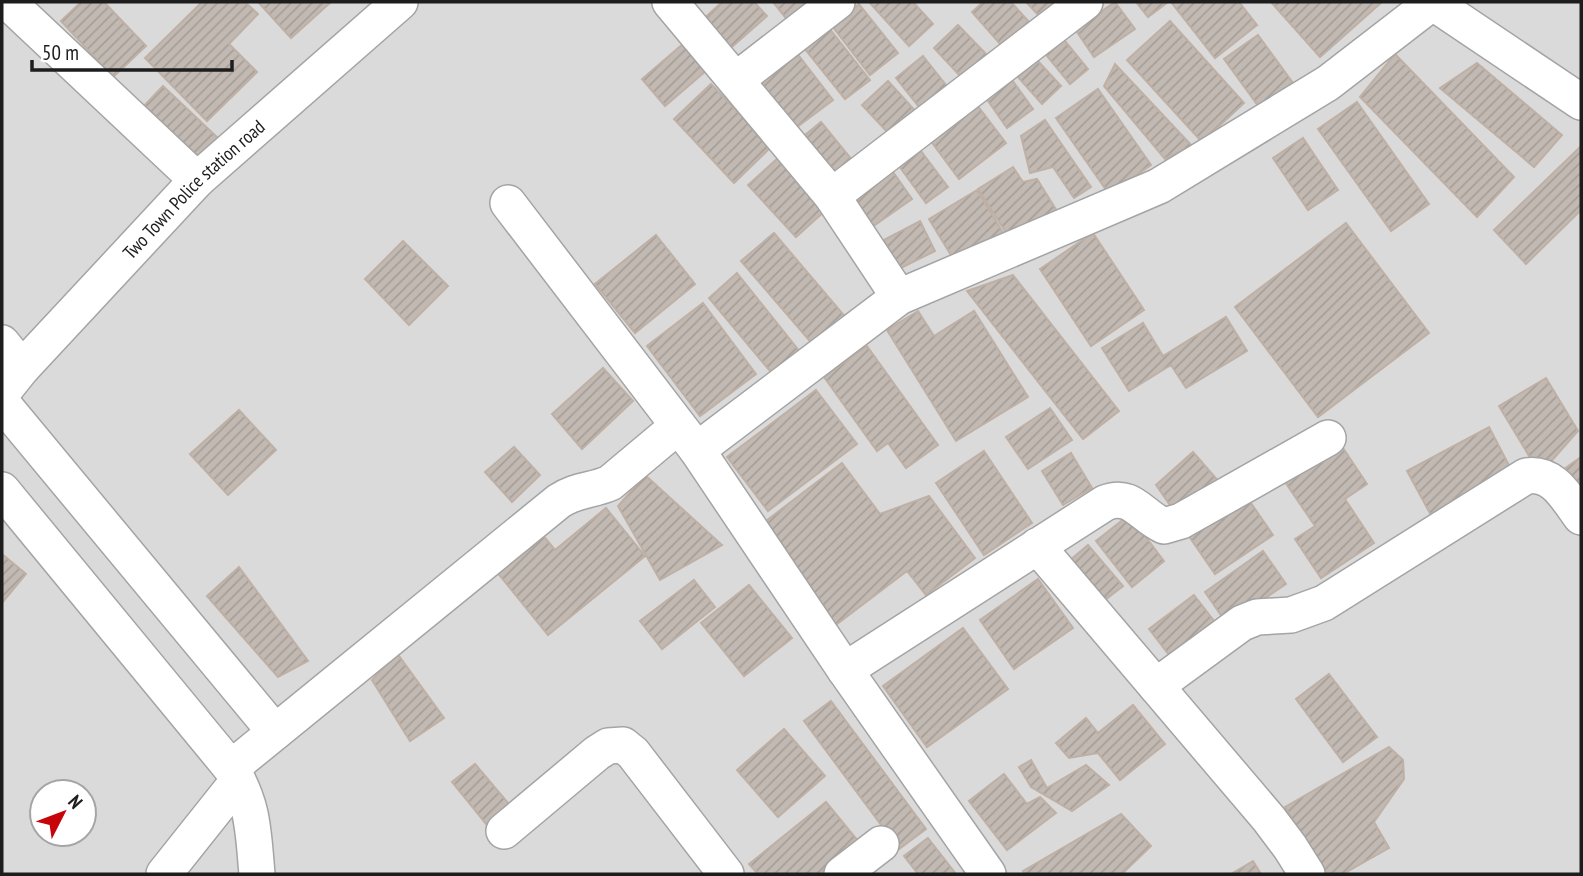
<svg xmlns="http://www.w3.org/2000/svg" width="1583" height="876" font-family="'PT Sans Narrow',sans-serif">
  <defs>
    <pattern id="building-hatch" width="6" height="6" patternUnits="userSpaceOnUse" patternTransform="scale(1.75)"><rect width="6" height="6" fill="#c2b9b2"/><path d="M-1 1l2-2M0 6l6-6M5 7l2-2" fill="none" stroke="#a69f99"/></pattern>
  </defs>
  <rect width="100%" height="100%" fill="#eeeae2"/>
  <path fill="#dbdada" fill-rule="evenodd" d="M2 2H1581V874H2ZM42 792H84V834H42Z"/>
  <path fill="url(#building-hatch)" stroke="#bfb0a5" stroke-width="2" d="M81 2H104L146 46 113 77 61 21Z
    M202 2H245L258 14 229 44 257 72 207 121 145 58Z
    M258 2H331L291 38Z
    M722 2H754L767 16 725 53 699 23Z
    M773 2H815L789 22Z
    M869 2H913L933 24 909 46Z
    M983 2H1011L1029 22 1002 46 972 12Z
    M1026 2H1062L1043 20Z
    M1115 2 1135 29 1094 57 1075 29Z
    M1136 2H1168L1148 17Z
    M1171 2H1239L1257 25 1215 58Z
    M1271 2H1382L1320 57Z
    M859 4 898 53 870 75 832 26Z
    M1170 21 1244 103 1202 142 1127 60Z
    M958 25 988 56 963 79 934 48Z
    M829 28 870 80 845 99 804 48Z
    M1060 35 1088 69 1070 84 1042 50Z
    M1258 35 1293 83 1259 107 1224 59Z
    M683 44 706 71 665 106 642 79Z
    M796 52 833 100 793 130 756 82Z
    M1395 54 1514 177 1477 217 1360 97Z
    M923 56 950 90 923 112 896 78Z
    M1037 60 1061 86 1042 104 1018 77Z
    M1477 63 1562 135 1534 167 1440 88Z
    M1115 64 1192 146 1165 159 1104 86Z
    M1012 80 1033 109 1007 128 986 98Z
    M888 81 918 114 892 137 862 105Z
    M711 84 771 147 734 183 674 119Z
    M163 86 218 138 197 161 142 108Z
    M1098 89 1151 165 1109 194 1056 118Z
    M1357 102 1429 204 1391 231 1318 129Z
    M977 105 1006 143 959 179 930 140Z
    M1045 120 1091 187 1074 198 1053 167 1030 173 1021 136Z
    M821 122 853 161 831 179 799 140Z
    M1303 138 1338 190 1308 210 1273 158Z
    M1581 146V210L1526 264 1494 230Z
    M921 151 948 187 926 203 899 166Z
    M778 158 826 210 796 237 748 185Z
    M1013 167 1023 182 1037 179 1060 216 1014 245 978 189Z
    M891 169 912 199 869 229 848 200Z
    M977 190 1005 236 957 265 929 219Z
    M920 221 935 251 899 269 884 240Z
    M1346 223 1429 333 1318 417 1235 307Z
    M774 233 847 319 815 347 741 261Z
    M1093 233 1144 310 1091 346 1040 269Z
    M656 235 695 284 635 333 595 284Z
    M403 241 448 286 409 325 365 279Z
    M737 273 800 352 775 377 709 298Z
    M1013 275 1119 411 1083 439 967 291Z
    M703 303 756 374 700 416 647 346Z
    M918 311 934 336 974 311 1028 397 956 441 887 330Z
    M1226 317 1247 351 1186 388 1171 365 1129 391 1102 348 1143 323 1163 356Z
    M867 346 938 445 906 468 888 443 877 451 824 377Z
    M603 368 633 401 582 449 552 414Z
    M1546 378 1578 431 1540 474 1499 406Z
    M816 390 857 444 768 511 727 457Z
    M1050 408 1072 440 1028 469 1006 437Z
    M239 410 276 450 228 495 190 454Z
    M1489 427 1513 473 1432 517 1407 471Z
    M1339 442 1367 484 1345 499 1374 543 1321 578 1295 539 1315 526 1283 479Z
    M514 447 540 475 512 502 485 472Z
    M984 451 1032 523 984 555 936 483Z
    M1193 452 1220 483 1181 521 1156 485Z
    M1071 453 1092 488 1063 505 1042 471Z
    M1581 457V501L1560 472Z
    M842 463 880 514 929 496 975 558 926 595 907 571 833 627 758 527Z
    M645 475 722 545 660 580 618 506Z
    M1244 493 1273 535 1215 574 1186 532Z
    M606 508 645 556 548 635 496 571 542 534 555 550Z
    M1129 515 1164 561 1132 587 1096 541Z
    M1088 545 1123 586 1101 603 1068 562Z
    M1263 551 1286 584 1227 624 1205 592Z
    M2 554 26 574 2 603Z
    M239 567 308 661 278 677 207 596Z
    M1038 579 1073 628 1014 669 980 620Z
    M694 580 715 607 662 649 640 621Z
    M749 585 792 638 744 676 701 623Z
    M1194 595 1218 626 1173 660 1149 629Z
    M963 628 1008 689 927 747 883 686Z
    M397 653 444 718 410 741 372 680Z
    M1329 674 1377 737 1343 762 1296 699Z
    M831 701 926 829 899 849 804 721Z
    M1133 705 1165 744 1120 780 1098 753 1069 758 1056 743 1086 718 1098 733Z
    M784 729 825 776 778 817 737 770Z
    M1389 747 1403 760 1404 779 1374 822 1389 848 1343 874H1325L1285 807Z
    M1031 760 1047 788 1086 765 1109 785 1072 811 1031 787 1019 767Z
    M475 764 514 810 491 830 452 782Z
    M1004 774 1027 804 1040 797 1056 813 1007 850 969 801Z
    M826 802 859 842 819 874H758L749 864Z
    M1121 814 1151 846 1122 874H1025L1023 871Z
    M928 838 956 874H918L904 856Z
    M1253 861 1261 874H1231Z"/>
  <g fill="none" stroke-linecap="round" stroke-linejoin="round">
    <g stroke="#a4a4a4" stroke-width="38">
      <g id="minor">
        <path d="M8 2 197 180"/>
        <path d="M670 2 832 196 899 297"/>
        <path d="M1432 2 1581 102"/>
        <path d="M736 80 837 2"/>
        <path d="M832 196 1085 2"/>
        <path d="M508 203 697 450 845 670 988 874"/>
        <path d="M2 343 22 368"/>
        <path id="s1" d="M2 393 22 368 197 180 400 2"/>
        <path d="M2 403 275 732"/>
        <path d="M697 450 899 297 1159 186 1328 83 1433 2"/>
        <path d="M2 490 231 768C254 806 253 831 257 874"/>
        <path d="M1037 546 1269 819 1290 847 1307 874"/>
        <path d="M845 670 1105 503C1132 492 1141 516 1164 526L1181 521 1328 438"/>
        <path d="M1156 686 1242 623 1257 617 1291 615 1324 603 1526 476C1554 472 1566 497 1581 517"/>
        <path d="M231 768 559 501C577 489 592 491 610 483L678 426"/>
        <path d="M504 831 597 753 608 746 623 745 633 753 726 874"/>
        <path d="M164 874 238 781"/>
        <path d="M842 874 881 844"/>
      </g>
    </g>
    <use href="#minor" stroke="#fff" stroke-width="35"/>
  </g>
  <g text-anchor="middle" stroke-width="7" stroke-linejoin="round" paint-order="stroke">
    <g font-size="19" fill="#1d1d1d" stroke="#fff">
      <text dy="7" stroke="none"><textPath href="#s1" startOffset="280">Two Town Police station road</textPath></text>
    </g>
  </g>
  <rect width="1583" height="876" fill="none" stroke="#1d1d1d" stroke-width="7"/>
  <g transform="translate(63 813) rotate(48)"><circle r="33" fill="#ffffff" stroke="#a5a5a5" stroke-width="2"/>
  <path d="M0-5L12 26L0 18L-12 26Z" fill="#c60409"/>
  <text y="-10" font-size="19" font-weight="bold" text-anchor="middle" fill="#1d1d1d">N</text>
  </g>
  <path d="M32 60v10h200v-10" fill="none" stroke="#1d1d1d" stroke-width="3.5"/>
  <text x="42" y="60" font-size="21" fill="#1d1d1d" stroke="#ffffff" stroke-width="5" paint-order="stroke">50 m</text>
</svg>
